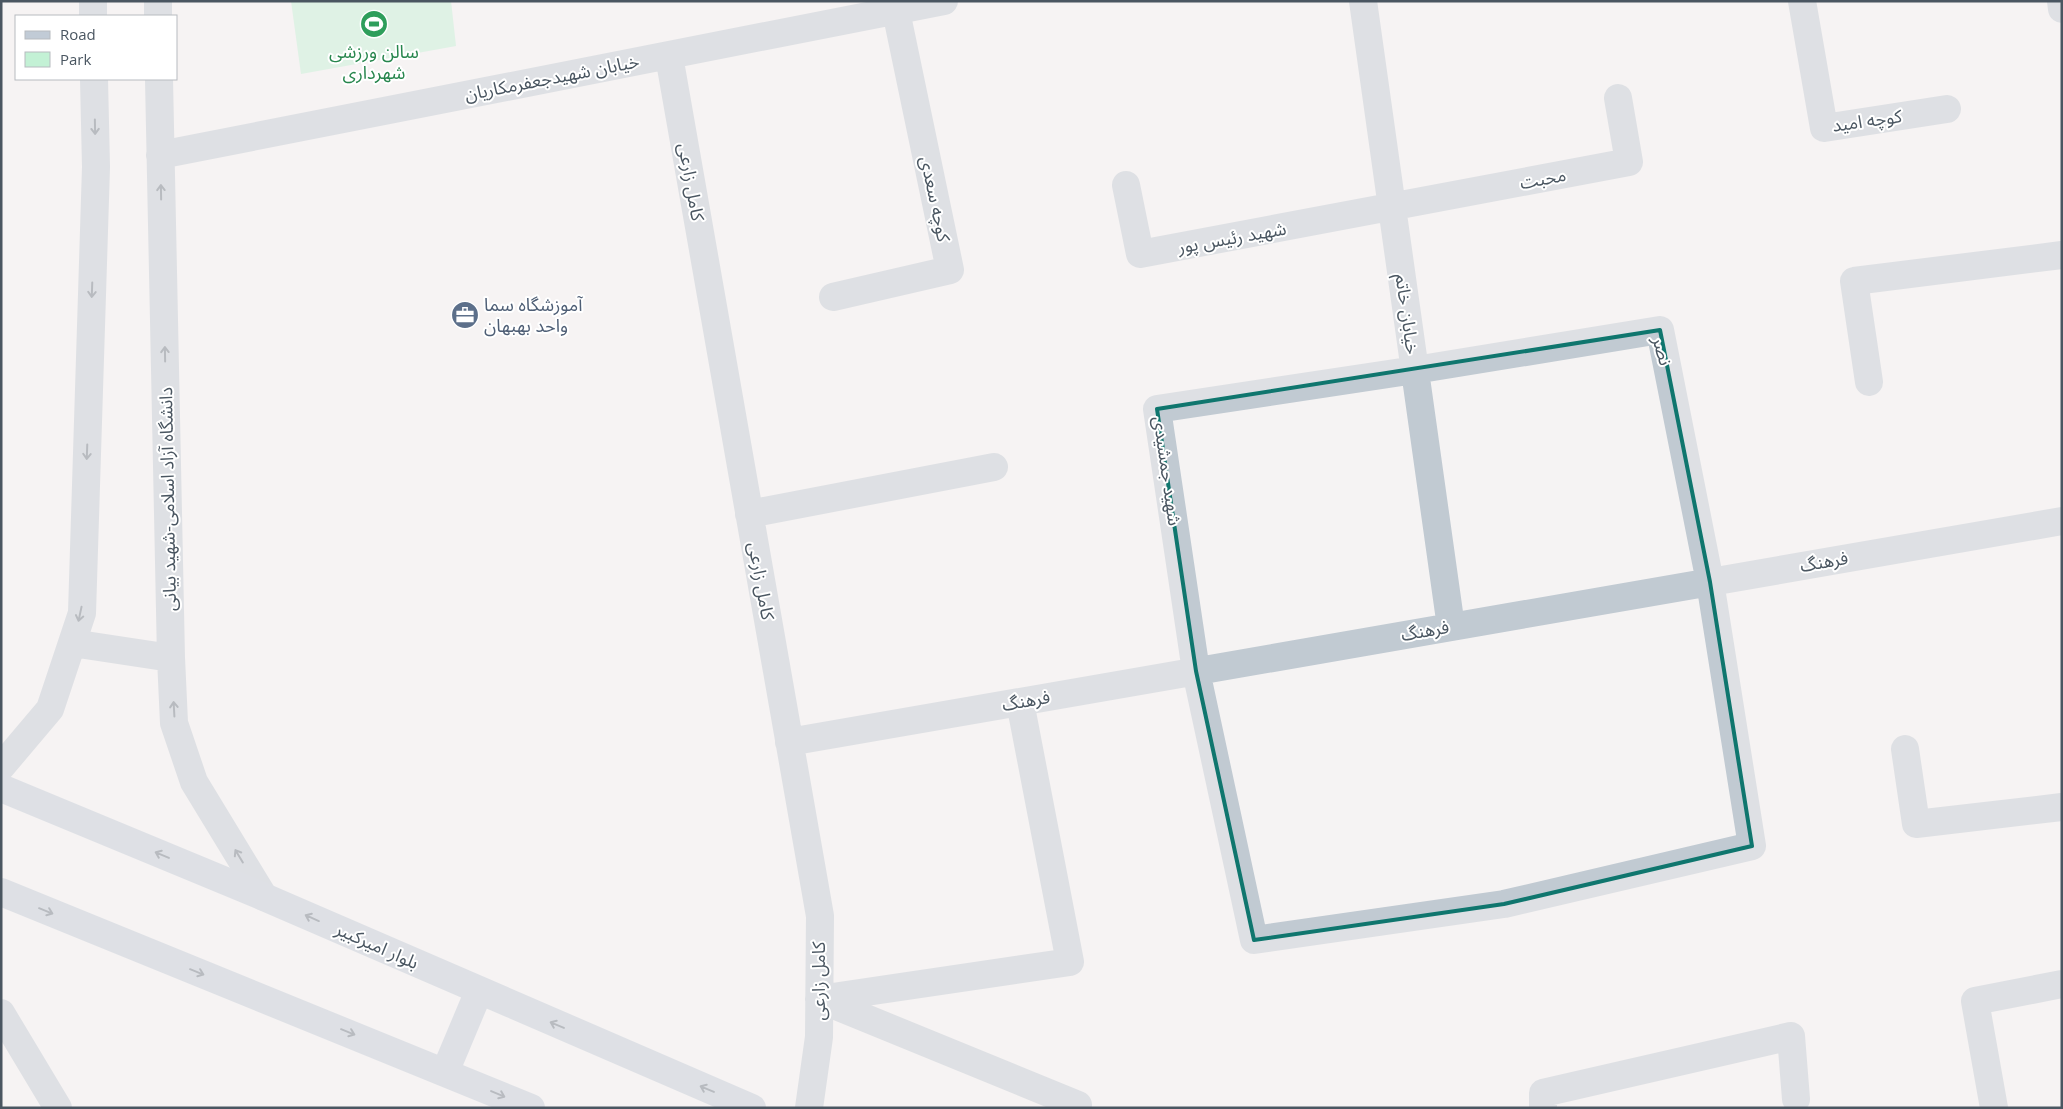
<svg xmlns="http://www.w3.org/2000/svg" width="2063" height="1109" font-family="'Open Sans','Noto Sans Arabic',sans-serif">
  <rect width="100%" height="100%" fill="#f5f3f3"/>
  <path fill="#c3f1d5" d="M291 1H451L456 46 301 74Z"/>
  <g fill="none" stroke-linecap="round" stroke-linejoin="round">
    <path stroke="#c1cad2" stroke-width="28" d="M93 1V16
      M158 1V16
      M1363 1 1451 627
      M1802 1 1824 128 1947 109
      M2061 1 2062 9
      M669 56 820 916 819 1037 809 1108
      M159 79 171 658 174 723 194 782 264 897
      M160 155 944 1
      M1126 185 1140 254 1629 162 1618 98
      M833 297 950 270 896 11
      M1660 330 1710 582 1752 846 1504 904 1254 940 1196 671 1157 409 1415 370Z
      M1869 382 1854 281 2062 255
      M749 514 994 467
      M72 643 171 658
      M1020 702 1070 962 819 999 1078 1105
      M789 742 2062 521
      M1905 749 1916 824 2062 807
      M1 767 50 709 82 613 96 167 94 79
      M1 1013 58 1108
      M1543 1108V1093L1791 1036 1796 1099
      M1994 1108 1975 1001 2062 984"/>
    <path stroke="#c1cbd6" stroke-width="28" d="M1 788 264 897 752 1108
      M1 892 531 1108
      M445 1072 479 991"/>
  </g>
  <defs><path id="oneway-shaft" d="M-6 0H5M1.5-3L5.5 0L1.5 3" fill="none" stroke-width="1.6" stroke-linecap="round" stroke-linejoin="round" transform="scale(1.25)"/></defs>
  <g stroke="#6e7983">
    <use href="#oneway-shaft" transform="translate(95 127) rotate(89)"/>
    <use href="#oneway-shaft" transform="translate(161 192) rotate(-91)"/>
    <use href="#oneway-shaft" transform="translate(92 290) rotate(92)"/>
    <use href="#oneway-shaft" transform="translate(165 354) rotate(-91)"/>
    <use href="#oneway-shaft" transform="translate(87 452) rotate(92)"/>
    <use href="#oneway-shaft" transform="translate(80 614) rotate(102)"/>
    <use href="#oneway-shaft" transform="translate(174 709) rotate(-93)"/>
    <use href="#oneway-shaft" transform="translate(239 856) rotate(-121)"/>
  </g>
  <g stroke="#6e7984">
    <use href="#oneway-shaft" transform="translate(162 855) rotate(-157)"/>
    <use href="#oneway-shaft" transform="translate(46 911) rotate(22)"/>
    <use href="#oneway-shaft" transform="translate(312 918) rotate(-156)"/>
    <use href="#oneway-shaft" transform="translate(197 972) rotate(22)"/>
    <use href="#oneway-shaft" transform="translate(557 1025) rotate(-157)"/>
    <use href="#oneway-shaft" transform="translate(348 1032) rotate(22)"/>
    <use href="#oneway-shaft" transform="translate(707 1089) rotate(-157)"/>
    <use href="#oneway-shaft" transform="translate(498 1094) rotate(23)"/>
  </g>
  <path d="M0 0H2063V1109H0ZM1660 330 1710 582 1752 846 1504 904 1254 940 1196 671 1157 409Z" fill="#f5f3f3" fill-opacity=".55" fill-rule="evenodd"/>
  <path fill="none" stroke="#0f766e" stroke-width="4" stroke-linejoin="round" d="M1660 330 1710 582 1752 846 1504 904 1254 940 1196 671 1157 409Z"/>
  <defs>
    <g id="stadium-disc" transform="scale(1.4375)"><circle r="9.5" fill="#2e9e5b" stroke="#fff"/><path d="M0-5a6.5 5 0 1 0 0 10a6.5 5 0 1 0 0-10ZM-3.5-1.8h7v3.6h-7Z" fill="#fff"/></g>
    <g id="office-disc" transform="scale(1.4375)"><circle r="9.5" fill="#5c6f8a" stroke="#fff"/><path d="M-6-3h4V-5.5h4V-3h4V5H-6ZM-1-4.5V-3h2v-1.5ZM-6 0V1H6V0Z" fill="#fff"/></g>
  </defs>
  <g fill-rule="evenodd">
    <use href="#stadium-disc" x="374" y="24"/>
    <use href="#office-disc" x="465" y="315"/>
  </g>
  <g text-anchor="middle" stroke-width="4" stroke-linejoin="round" paint-order="stroke">
    <g font-size="18" fill="#27864d" stroke="#fff">
      <text x="374" y="58">سالن ورزشی<tspan x="374" dy="21">شهرداری</tspan></text>
    </g>
    <g font-size="18" fill="#4a5661" stroke="#fff">
      <text transform="translate(552 78) rotate(-11)" y="6">خیابان شهیدجعفرمکاریان</text>
      <text transform="translate(1867 121) rotate(-8)" y="6">کوچه امید</text>
      <text transform="translate(1543 179) rotate(-11)" y="6">محبت</text>
      <text transform="translate(691 182) rotate(80)" y="6">کامل زارعی</text>
      <text transform="translate(935 199) rotate(78)" y="6">کوچه سعدی</text>
      <text transform="translate(1232 238) rotate(-10)" y="6">شهید رئیس پور</text>
      <text transform="translate(1407 314) rotate(82)" y="6">خیابان خاتم</text>
      <text transform="translate(1662 351) rotate(74)" y="6">نصر</text>
      <text transform="translate(1167 471) rotate(82)" y="6">شهید جمشیدی</text>
      <text transform="translate(168 499) rotate(-91)" y="6">دانشگاه آزاد اسلامی-شهید بیانی</text>
      <text transform="translate(1824 562) rotate(-10)" y="6">فرهنگ</text>
      <text transform="translate(761 581) rotate(80)" y="6">کامل زارعی</text>
      <text transform="translate(1425 631) rotate(-10)" y="6">فرهنگ</text>
      <text transform="translate(1026 701) rotate(-10)" y="6">فرهنگ</text>
      <text transform="translate(377 946) rotate(24)" y="6">بلوار امیرکبیر</text>
      <text transform="translate(819 981) rotate(-90)" y="6">کامل زارعی</text>
    </g>
    <g font-size="18" fill="#4e5e75" stroke="#fff" text-anchor="start">
      <text x="484" y="311">آموزشگاه سما<tspan x="484" dy="21">واحد بهبهان</tspan></text>
    </g>
  </g>
  <rect width="2063" height="1109" fill="none" stroke="#4a5661" stroke-width="5"/>
  <rect x="15" y="15" width="162" height="65" fill="#ffffff" stroke="#b7bbc0"/>
  <rect x="25" y="31" width="25" height="8" fill="#c1cbd6" stroke="#b7bbc0"/>
  <text x="60" y="40" font-size="15" fill="#4a5661">Road</text>
  <rect x="25" y="52" width="25" height="15" fill="#c3f1d5" stroke="#b7bbc0"/>
  <text x="60" y="65" font-size="15" fill="#4a5661">Park</text>
</svg>
